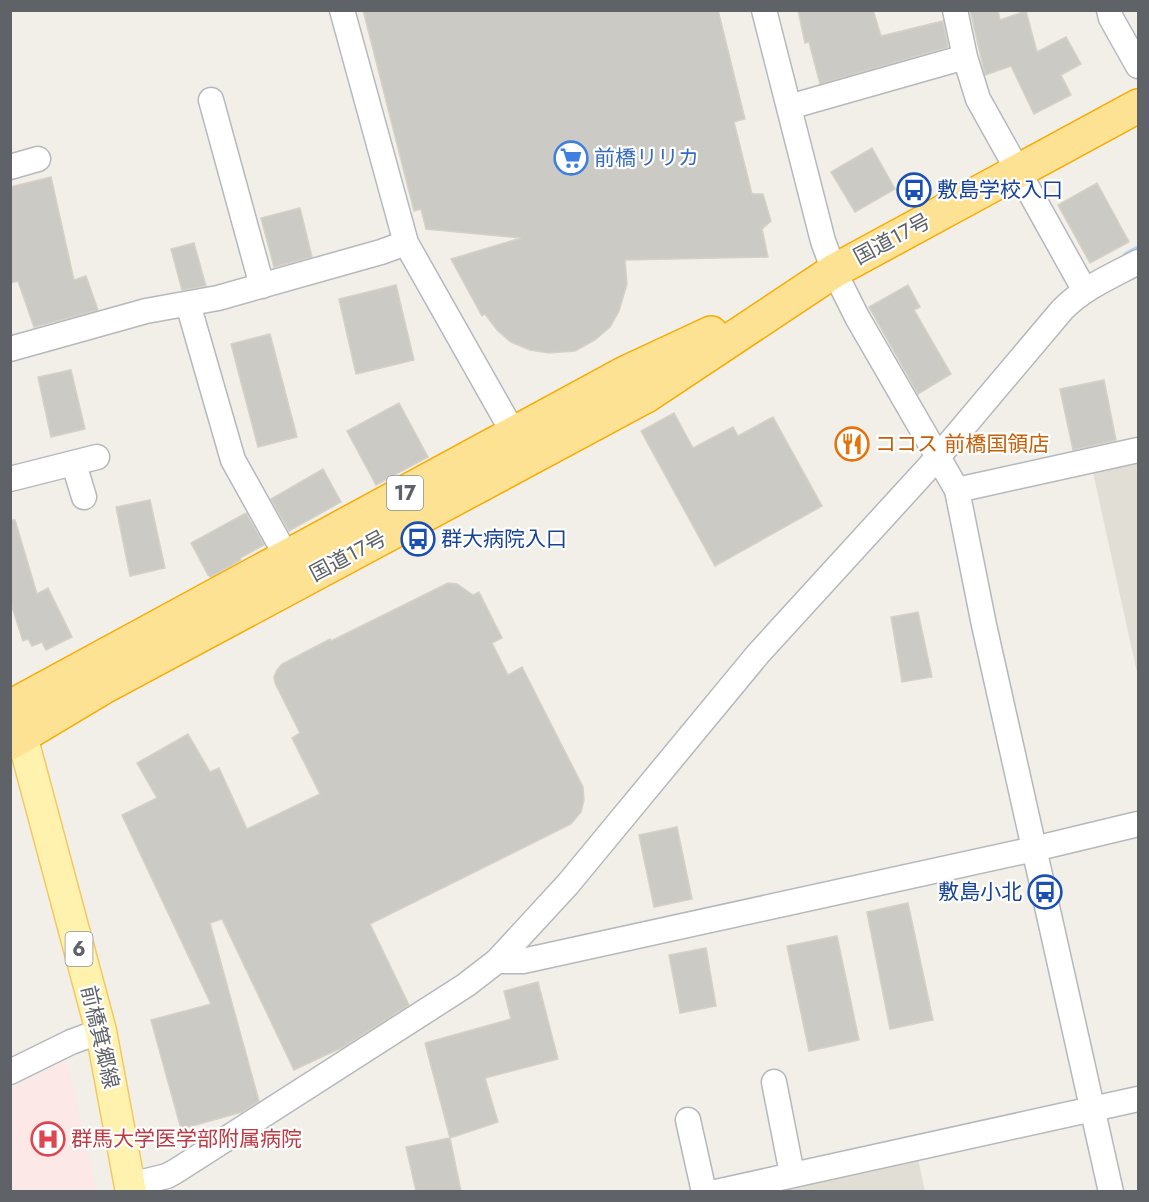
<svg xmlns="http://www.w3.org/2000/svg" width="1149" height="1202" font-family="Jost,'Noto Sans JP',sans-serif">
  <rect width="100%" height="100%" fill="#f1efe8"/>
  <path fill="#e1ded6" d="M1138 458V677L1092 468Z
    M917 1154 925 1191 748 1192Z"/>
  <path fill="#fce8e6" d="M66 1060 97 1191H11V1089Z"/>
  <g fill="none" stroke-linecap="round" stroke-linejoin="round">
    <path stroke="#aadaff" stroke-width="7" d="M1127 255 1138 249"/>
  </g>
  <path fill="#cccac5" stroke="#d6d1c6" stroke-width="1.5" d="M363 10H718L745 119 734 122 752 194H763L771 221 762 229 768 257 625 260 627 284 619 311 610 327 595 340 575 351 549 353 530 350 511 342 497 330 485 314 482 316 451 259 521 238 426 229 421 209 414 211Z
    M798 10H873L881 36 943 21 948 47 820 84 809 42 805 43Z
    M970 10H998L1000 20 1026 11 1037 52 1066 37 1081 64 1061 75 1071 95 1034 114 1011 66 985 75Z
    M872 148 895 189 855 212 831 172Z
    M51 177 74 280 86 276 98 310 34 327 18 281 10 283V187Z
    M1097 183 1129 242 1090 263 1058 205Z
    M300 208 312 257 274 267 261 218Z
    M194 243 206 286 182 290 171 249Z
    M396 285 414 360 356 374 339 299Z
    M908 285 920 307 914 310 951 374 918 394 869 307Z
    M270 334 297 437 258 447 231 344Z
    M71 370 85 429 51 437 38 377Z
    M1104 380 1116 440 1073 450 1060 389Z
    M399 403 428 457 376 485 347 431Z
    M674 413 693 448 733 427 738 436 773 417 822 506 715 566 641 431Z
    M323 469 341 502 289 531 271 499Z
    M150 500 165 568 130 576 116 507Z
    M246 513 264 545 240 558 241 560 211 577 208 575 191 543Z
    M10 520H15L37 594 48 588 72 637 46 650 42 642 32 646 28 639 23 641 10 601Z
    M448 583 457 584 473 595 479 592 502 638 492 643 508 675 522 667 583 787 584 800 581 812 571 824 370 924 409 1005 343 1047 294 1070 222 919 210 923 259 1101 242 1112 181 1129 151 1020 211 1004 122 815 157 798 137 763 188 734 210 772 219 768 247 829 320 794 292 738 300 733 275 683 274 677 277 670 282 664 330 639 331 641Z
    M918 612 932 677 902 682 891 617Z
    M677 827 692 899 654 907 639 835Z
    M908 903 933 1020 890 1029 867 912Z
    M837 936 859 1040 809 1051 787 946Z
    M706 948 716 1006 680 1013 669 955Z
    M538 982 558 1059 485 1078 498 1122 450 1138 425 1043 511 1019 504 991Z
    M450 1138 461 1191H416L406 1147Z"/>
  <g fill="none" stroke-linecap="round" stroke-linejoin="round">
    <g stroke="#b5b8bc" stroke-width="27">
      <path id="minor" d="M342 10 406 243 514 434
        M764 10 823 241 834 271 857 317 957 490 984 625 1111 1192
        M955 10 965 57 978 99 1085 291
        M1109 10 1111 18 1138 66
        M211 100 262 286
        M789 107 965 57
        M10 167 38 159
        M188 304 233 460 287 557
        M10 349 146 311 218 298 381 252 406 243
        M74 464 84 497
        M10 479 97 457
        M957 490 1138 450
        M497 961H523L1034 849 1138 824
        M10 1072 71 1042 101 1031
        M774 1082 792 1174
        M688 1120 704 1192
        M130 1185 167 1176 176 1171 466 985 497 961 568 884 758 654 938 457 1062 310C1083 288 1112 276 1138 262
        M716 1192 1138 1099"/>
    </g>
    <g stroke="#f2c960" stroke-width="33">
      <path id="major" d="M12 714 22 736 101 1031 131 1192"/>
    </g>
    <g stroke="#f9ab00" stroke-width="36">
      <path id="highway" d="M10 707 625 373 711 333
        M10 743 102 688 646 396 834 271 1138 106"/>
    </g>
    <use href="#minor" stroke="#fff" stroke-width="24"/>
    <use href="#major" stroke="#fff2af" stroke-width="30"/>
    <use href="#highway" stroke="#fde293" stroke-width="33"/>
  </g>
  <defs>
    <g id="supermarket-ring" transform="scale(1.725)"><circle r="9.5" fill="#fff" stroke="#3f7fe0" stroke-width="1.5"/><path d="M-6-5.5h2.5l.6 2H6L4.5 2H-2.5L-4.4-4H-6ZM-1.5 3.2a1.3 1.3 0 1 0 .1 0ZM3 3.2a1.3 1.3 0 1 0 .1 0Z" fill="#3f7fe0"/></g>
    <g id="bus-ring" transform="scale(1.725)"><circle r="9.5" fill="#fff" stroke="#1a4fb4" stroke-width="1.5"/><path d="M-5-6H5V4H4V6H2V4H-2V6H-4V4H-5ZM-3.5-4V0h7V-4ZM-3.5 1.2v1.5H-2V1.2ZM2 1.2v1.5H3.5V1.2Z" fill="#1a4fb4"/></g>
    <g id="restaurant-ring" transform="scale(1.725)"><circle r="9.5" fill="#fff" stroke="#e8710a" stroke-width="1.5"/><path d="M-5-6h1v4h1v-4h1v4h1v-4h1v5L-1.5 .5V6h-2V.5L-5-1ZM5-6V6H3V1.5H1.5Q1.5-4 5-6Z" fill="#e8710a"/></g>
    <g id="hospital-ring" transform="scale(1.725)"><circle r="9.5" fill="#fff" stroke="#e0444e" stroke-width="1.5"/><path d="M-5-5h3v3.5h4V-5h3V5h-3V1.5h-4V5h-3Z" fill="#e0444e"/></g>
  </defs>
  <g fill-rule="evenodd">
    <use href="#supermarket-ring" x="571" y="158"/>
    <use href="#bus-ring" x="914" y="190"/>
    <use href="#restaurant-ring" x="852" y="444"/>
    <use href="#bus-ring" x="418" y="539"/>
    <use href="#bus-ring" x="1045" y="892"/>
    <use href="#hospital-ring" x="48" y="1139"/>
  </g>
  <g text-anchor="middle" stroke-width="4.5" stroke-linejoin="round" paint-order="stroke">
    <g fill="#fff" stroke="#8f9295" stroke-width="1.5">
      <rect x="387" y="476" width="36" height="34" rx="4.5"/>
      <rect x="65.5" y="932" width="27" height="34" rx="4.5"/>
    </g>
    <g font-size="20" font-weight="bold" fill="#5f6368">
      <text x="405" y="500">17</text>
      <text x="79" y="956">6</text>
    </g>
    <g font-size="21" fill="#366cbe" stroke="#fff" text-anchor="start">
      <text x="594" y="165">前橋リリカ</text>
    </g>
    <g font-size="21" fill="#164399" stroke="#fff" text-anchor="start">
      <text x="937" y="197">敷島学校入口</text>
      <text x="441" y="546">群大病院入口</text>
      <text x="1022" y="899" text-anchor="end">敷島小北</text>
    </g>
    <g font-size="21" fill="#5f6368" stroke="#fff">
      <text transform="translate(892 239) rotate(-28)" y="7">国道17号</text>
      <text transform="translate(348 556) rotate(-28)" y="7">国道17号</text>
      <text transform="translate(100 1037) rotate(77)" y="7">前橋箕郷線</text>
    </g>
    <g font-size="21" fill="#c56008" stroke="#fff" text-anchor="start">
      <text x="875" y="451">ココス 前橋国領店</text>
    </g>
    <g font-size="21" fill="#be3a42" stroke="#fff" text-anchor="start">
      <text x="71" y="1146">群馬大学医学部附属病院</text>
    </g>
  </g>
  <rect width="1149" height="1202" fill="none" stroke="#5f6368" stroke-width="24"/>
</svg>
